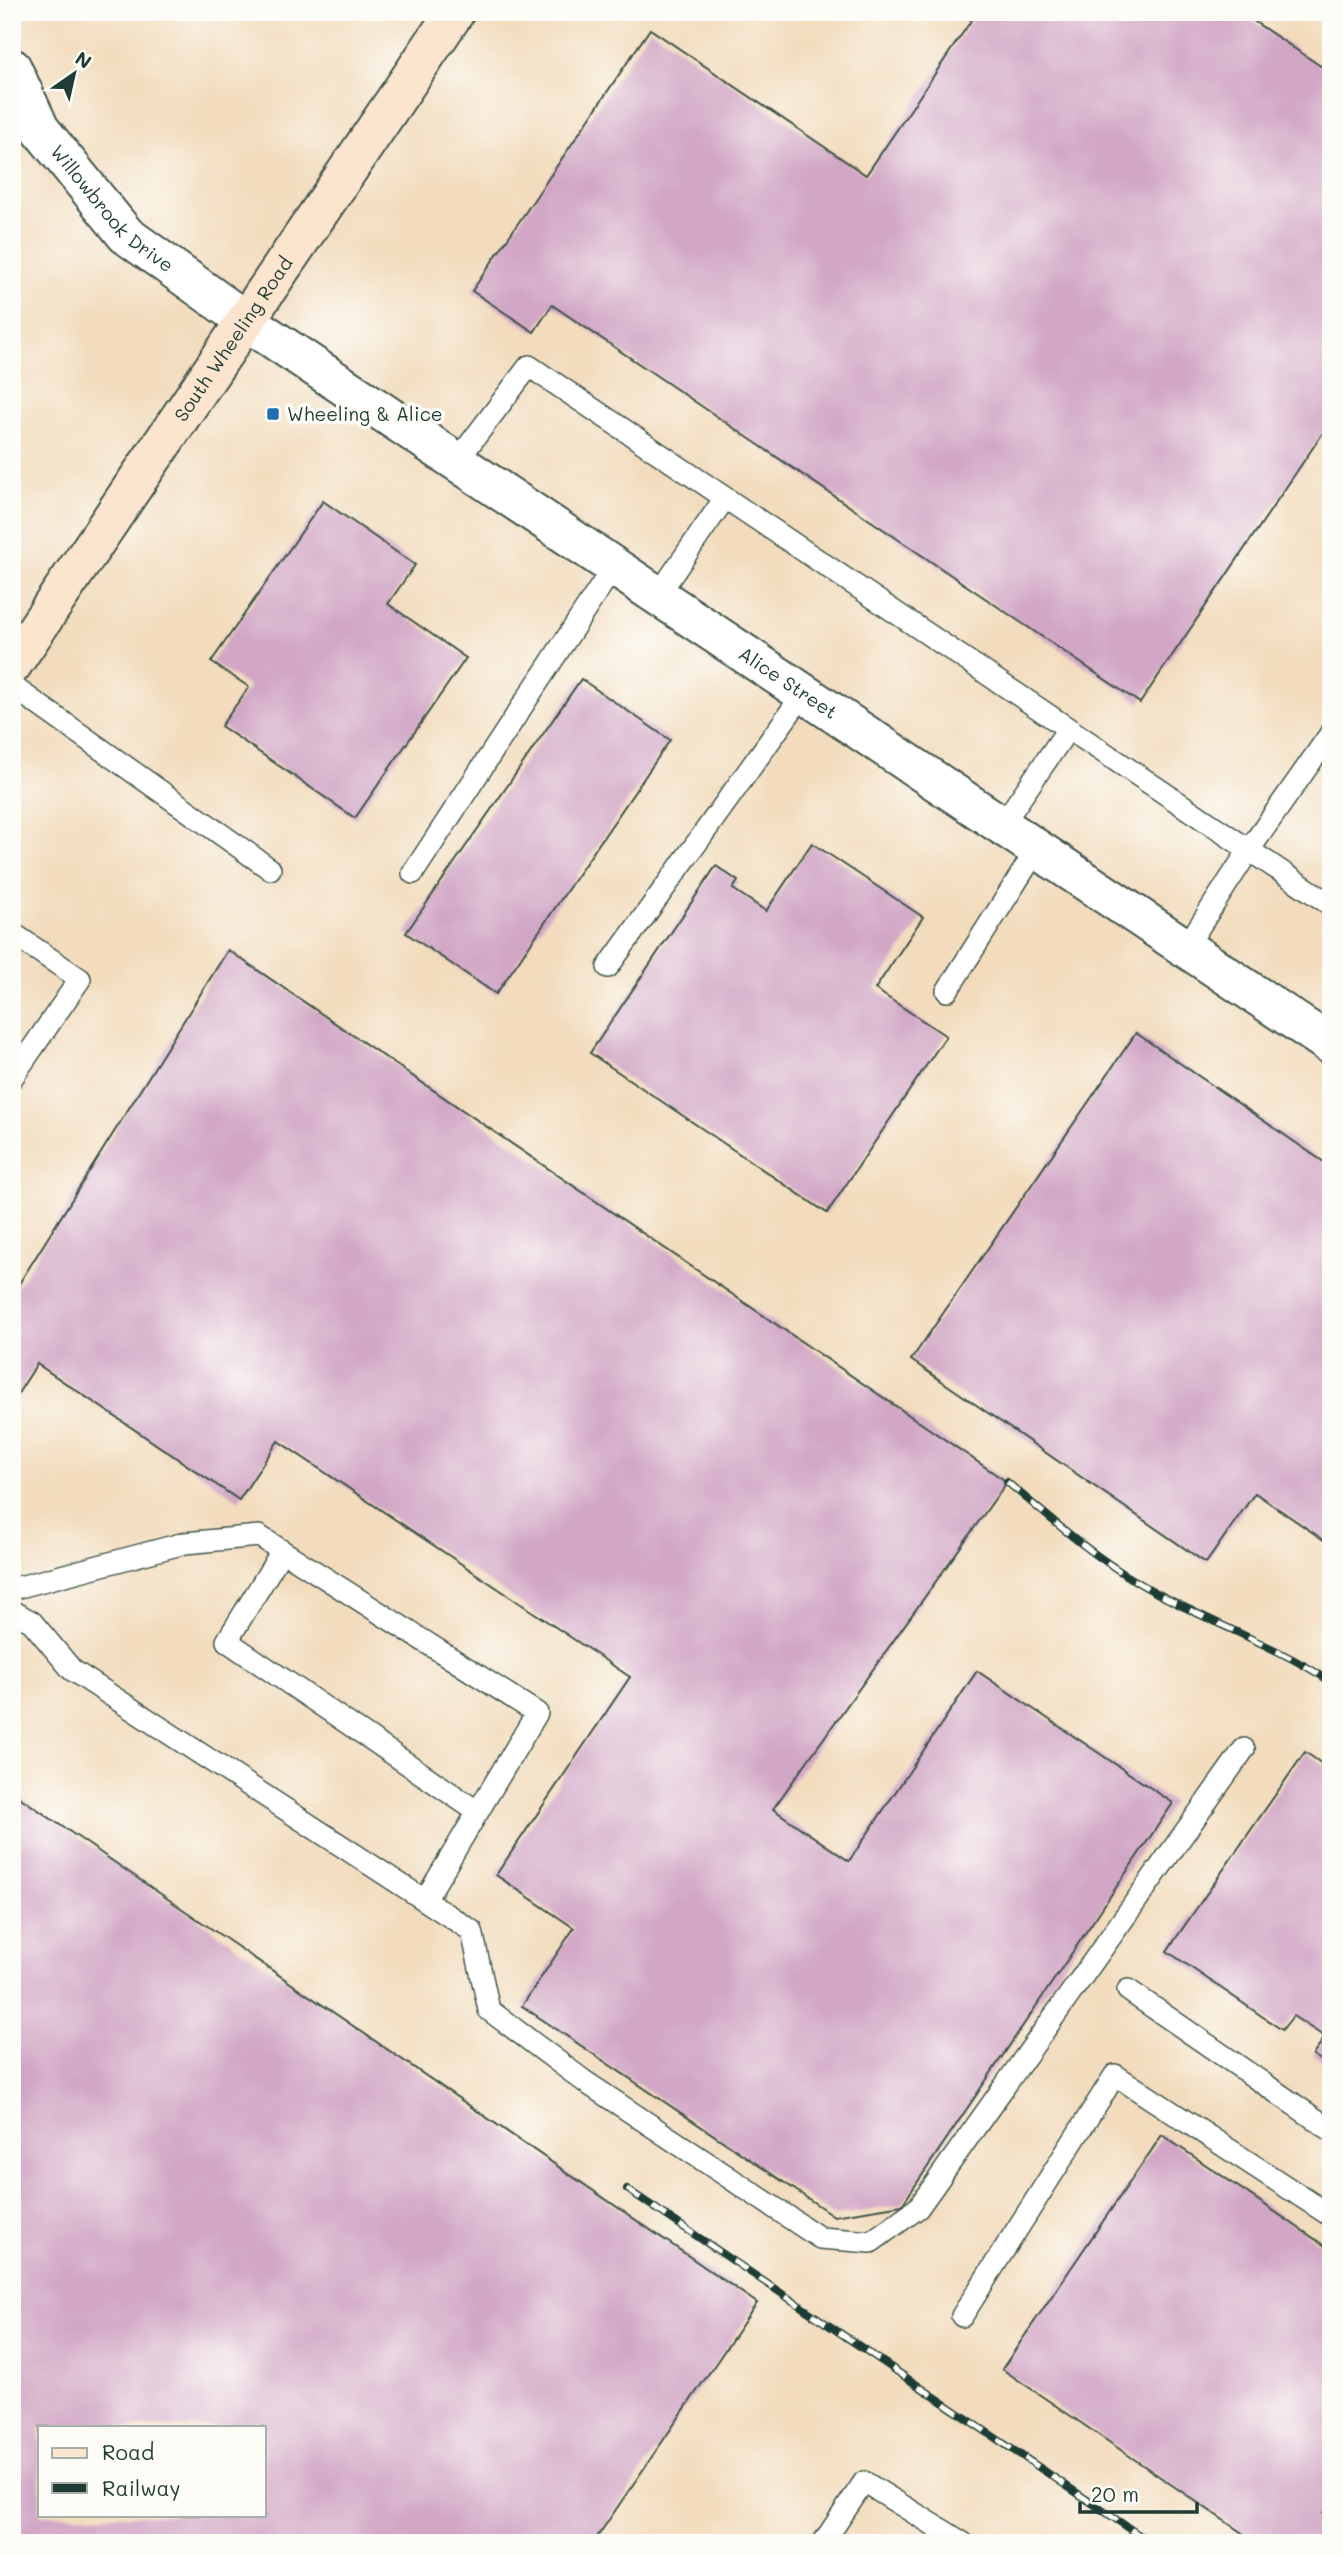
<svg xmlns="http://www.w3.org/2000/svg" width="1343" height="2555" font-family="Mali,sans-serif">
  <rect width="100%" height="100%" fill="#fdfcf7"/>
  <filter id="ink" filterUnits="userSpaceOnUse"><feTurbulence type="fractalNoise" baseFrequency=".0143" numOctaves="2"/><feDisplacementMap in="SourceGraphic" scale="14" xChannelSelector="R" yChannelSelector="G"/><feConvolveMatrix kernelMatrix="1 2 1 2 8 2 1 2 1" color-interpolation-filters="sRGB"/></filter>
  <filter id="wash" filterUnits="userSpaceOnUse"><feTurbulence type="fractalNoise" baseFrequency=".00686" numOctaves="4" result="noise"/><feDisplacementMap in="SourceGraphic" scale="28" xChannelSelector="R" yChannelSelector="G"/><feGaussianBlur stdDeviation="1.57" result="paint"/><feColorMatrix in="noise" values="0 0 0 0 0 0 0 0 0 0 0 0 0 0 0 0 0 1.4 0 .05"/><feComposite in="paint" operator="in"/></filter>
  <g filter="url(#wash)">
    <rect width="100%" height="100%" fill="#f2dcbd"/>
    <g id="blocks">
      <path fill="#d2a7c6" fill-rule="evenodd" d="M977 12H1240L1331 73V421L1140 703 552 305 534 332 472 291 650 29 866 175Z
        M323 501 415 565 388 604 466 658 355 818 221 726 249 687 211 662Z
        M581 679 670 740 496 994 406 933Z
        M812 843 923 917 875 989 946 1036 827 1213 590 1053 716 866 738 881 733 889 766 911Z
        M228 950 1007 1482 773 1809 849 1861 977 1671 1173 1803 902 2205 834 2216 522 2006 574 1928 496 1875 630 1677 278 1441 239 1500 37 1364 17 1395 12 1392V1295Z
        M1136 1033 1331 1167V1545L1255 1493 1206 1563 911 1360Z
        M1305 1752 1331 1770V2067L1313 2055 1325 2037 1293 2016 1282 2030 1167 1951Z
        M12 1792 757 2303 593 2543H12ZM40 2427H264V2515H40Z
        M1162 2135 1331 2250V2502L1323 2513 1331 2520 1315 2543H1257L1002 2369Z"/>
    </g>
  </g>
  <g filter="url(#ink)">
    <use href="#blocks" fill-opacity="0" stroke="#3f5549" stroke-width="2"/>
    <g fill="none" stroke-linecap="round" stroke-linejoin="round">
      <g stroke="#3f5549" stroke-width="24">
        <path id="lane" d="M457 461 529 366 1249 850 1331 733
          M658 595 725 498
          M12 686 270 869
          M1002 825 1068 729
          M413 873 614 566
          M12 933 80 979 12 1078
          M1186 947 1249 850 1331 905
          M608 967 804 693
          M947 991 1037 849
          M282 1551 227 1641 478 1812
          M12 1589 185 1543 259 1536 537 1713 425 1900
          M12 1611 32 1622 72 1670 472 1931 489 2010 584 2081 820 2238 871 2242 918 2208 1244 1749
          M1128 1990 1331 2130
          M962 2316 1115 2075 1331 2216
          M823 2543 864 2482 963 2543"/>
      </g>
      <g stroke="#3f5549" stroke-width="42">
        <g id="street">
          <path id="s1" d="M12 68 40 129 126 235 246 321 1331 1045"/>
        </g>
      </g>
      <g stroke="#3f5549" stroke-width="42">
        <g id="secondary">
          <path id="s2" d="M12 665 455 12"/>
        </g>
      </g>
      <use href="#lane" stroke="#fff" stroke-width="21"/>
      <use href="#street" stroke="#fff" stroke-width="38"/>
      <use href="#secondary" stroke="#fbe5cf" stroke-width="38"/>
      <g stroke="#1f3d34" stroke-width="8">
        <path id="rail" d="M1007 1482C1050 1518 1091 1555 1139 1583 1201 1620 1271 1642 1331 1682
          M627 2189 1151 2543"/>
      </g>
      <use href="#rail" stroke="#fdfcf7" stroke-width="5" stroke-dasharray="16" stroke-linecap="butt"/>
    </g>
  </g>
  <rect fill="#1f6fb2" stroke="#fdfcf7" stroke-width="2.5" x="266" y="407" width="14" height="14" rx="3.5"/>
  <g text-anchor="middle" stroke-width="7" stroke-linejoin="round" paint-order="stroke">
    <g font-size="19" fill="#1f3d34" stroke="#fdfcf7">
      <text dy="7" stroke="none"><textPath href="#s1" startOffset="175">Willowbrook Drive</textPath></text>
      <text dy="7" stroke="none"><textPath href="#s2" startOffset="394">South Wheeling Road</textPath></text>
      <text dy="7" stroke="none"><textPath href="#s1" startOffset="1003">Alice Street</textPath></text>
    </g>
    <g font-size="19" fill="#1f3d34" stroke="#fdfcf7" text-anchor="start">
      <text x="287" y="421">Wheeling &amp; Alice</text>
    </g>
  </g>
  <rect width="1343" height="2555" fill="none" stroke="#fdfcf7" stroke-width="42"/>
  <rect x="38" y="2426" width="228" height="91" fill="#fdfcf7" stroke="#a4b0a9" stroke-width="2"/>
  <rect x="52" y="2448" width="35" height="10" fill="#fbe5cf" stroke="#a4b0a9" stroke-width="2"/>
  <text x="102" y="2460" font-size="21" fill="#1f3d34">Road</text>
  <rect x="52" y="2483" width="35" height="10" fill="#1f3d34" stroke="#a4b0a9" stroke-width="2"/>
  <text x="102" y="2496" font-size="21" fill="#1f3d34">Railway</text>
  <g transform="translate(74 74) rotate(34)" stroke="#fdfcf7" stroke-width="5" paint-order="stroke">
  <path d="M0-5L12 26L0 18L-12 26Z" fill="#1f3d34"/>
  <text y="-10" font-size="19" font-weight="bold" text-anchor="middle" fill="#1f3d34">N</text>
  </g>
  <path d="M1080 2502v10h117v-10" fill="none" stroke="#1f3d34" stroke-width="3.5"/>
  <text x="1091" y="2502" font-size="21" fill="#1f3d34" stroke="#fdfcf7" stroke-width="5" paint-order="stroke">20 m</text>
</svg>
